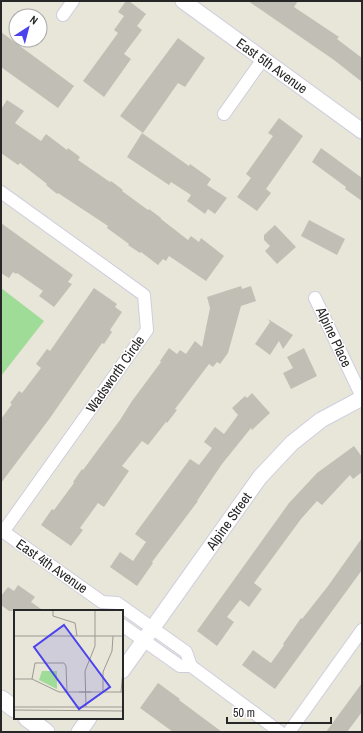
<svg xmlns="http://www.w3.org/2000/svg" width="363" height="733" font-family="'Archivo Narrow',sans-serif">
  <rect width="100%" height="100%" fill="#e8e5d9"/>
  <path fill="#9fdc98" d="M1 288 44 321 1 376Z"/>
  <path fill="#c1bfb5" d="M126 1H129L146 14 137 26 142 30 124 54 131 59 104 97 83 81 118 33 114 30 124 16 118 12Z
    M248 1H298L294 7 339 37 337 39 362 58V82L334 60Z
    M1 32 74 86 58 108 1 67Z
    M178 38 205 58 185 87 178 83 143 133 120 116Z
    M7 100 24 111 15 123 41 141 46 134 67 150 68 148 80 157 78 160 110 182 111 181 123 190 122 191 148 210 149 209 161 218V219L188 240 191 236 199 242 201 238 224 256 206 281 169 256 166 261 163 259 158 265 141 252 140 253 128 245 129 244 107 228 108 226 58 193 57 194 46 185 47 184 20 163 18 165 1 153V109Z
    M279 118 303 136 266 189 271 193 257 211 237 197 251 178 246 174 273 136 268 133Z
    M142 133 189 166 190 164 211 179 207 185 227 198 215 214 208 209 205 214 187 201 191 195 171 182 169 185 127 157Z
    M321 148 362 178V201L345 189 346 187 312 162Z
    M309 220 345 239 337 255 301 236Z
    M1 223 73 275 68 282 72 284 54 307 39 296 43 291 17 273 16 274 13 272 9 278 1 273Z
    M275 225 296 247 277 264 265 251 270 246 264 240V235Z
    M241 286 242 289 251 286 256 301 241 306 228 353 220 364 217 362 213 367 209 364 175 409 177 410 167 423 166 422 148 445 142 441 122 466 129 471 104 507 98 503 80 528 83 530 71 546 41 525 52 509 54 510 74 483 73 482 82 469 83 470 120 420 132 401 161 362 160 361 169 348 177 354 180 350 186 354 195 341 202 347 210 308 207 297Z
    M94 288 117 304 115 307 122 312 110 330 112 332 104 344 102 343 50 418 1 483V419L12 404 10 403 19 391 22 393 41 368 36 364 47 349 50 351Z
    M268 319 293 335 283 349 279 341 270 355 255 344 270 322Z
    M304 348 317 376 291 389 283 373 293 368 287 357Z
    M252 393 270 413 252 430 251 428 222 464 197 501H198L152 562 153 563 137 586 110 567 120 552 133 561 146 542 135 534 190 459 199 465 212 448 204 442 215 427 224 434 238 415 232 408 245 396 247 398Z
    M354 446 362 457V472L353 479 350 475 322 505 317 501 301 519 254 583 262 589 249 607 240 600 227 617 234 622 217 646 197 631 289 503 317 473Z
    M362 538V570L275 689 242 665 253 650 271 663 284 645 283 644 301 618 302 619 328 586Z
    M18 585 35 597 31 602 44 611H9L1 605V596L8 587 14 591Z
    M158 683 180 699 179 700 222 732H173L140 708Z
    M362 683V712L347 732H326Z"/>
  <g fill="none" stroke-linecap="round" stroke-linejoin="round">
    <g stroke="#cfcedf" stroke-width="14">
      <path id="minor" d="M63 15 73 1
        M224 114 263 59
        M1 192 144 295 147 330 3 532
        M315 298 362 397
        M1 530 102 602 117 603 186 652 191 666 280 732
        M122 625 180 666H191
        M289 732 362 630"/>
    </g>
    <g stroke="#cfcedf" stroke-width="17">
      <g id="tertiary">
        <path id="s1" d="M183 1 362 131"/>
        <path id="s2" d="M122 671 260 477 292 443 321 420 362 398"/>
        <path d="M79 732 89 718"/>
      </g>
    </g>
    <g stroke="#cfcedf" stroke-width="19">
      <path id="secondary" d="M1 699 15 709
        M27 718 46 732"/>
    </g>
    <use href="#minor" stroke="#fff" stroke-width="12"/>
    <use href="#tertiary" stroke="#fff" stroke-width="15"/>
    <use href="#secondary" stroke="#fff" stroke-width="17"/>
  </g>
  <g text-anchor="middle" stroke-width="3" stroke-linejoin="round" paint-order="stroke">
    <g font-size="14" fill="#272727" stroke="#fff">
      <text dy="5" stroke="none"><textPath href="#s1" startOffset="110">East 5th Avenue</textPath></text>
      <text transform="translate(334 337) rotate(65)" y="5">Alpine Place</text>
      <text transform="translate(115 374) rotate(-55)" y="5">Wadsworth Circle</text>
      <text dy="5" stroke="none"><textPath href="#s2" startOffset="184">Alpine Street</textPath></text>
      <text transform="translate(52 566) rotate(35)" y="5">East 4th Avenue</text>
    </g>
  </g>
  <g transform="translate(14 610)">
    <rect width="109" height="109" fill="#e8e5d9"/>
    <path d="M28 61H43V79L25 70Z" fill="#9fdc98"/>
    <path fill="none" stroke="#9b9992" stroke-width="1" d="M39 0V6L61 13 63 26M0 26H109M0 69H18L45 82H77M18 69 21 53H50L52 56 53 82M65 82H109M89 82V62L98 41 99 26M107 82 109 60M0 97H109M72 97 71 61 81 36V0M0 100 109 101"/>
    <path fill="#4b43ec" fill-opacity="0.15" stroke="#4b43ec" stroke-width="2" d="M50 15 96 77 65 99 20 37Z"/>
    <rect width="109" height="109" fill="none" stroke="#272727" stroke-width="2"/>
  </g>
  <rect width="363" height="733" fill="none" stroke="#272727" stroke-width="4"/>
  <g transform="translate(28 28) rotate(36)"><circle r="19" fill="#ffffff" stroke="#a9a9a9"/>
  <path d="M0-3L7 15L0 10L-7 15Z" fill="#4b43ec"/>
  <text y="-6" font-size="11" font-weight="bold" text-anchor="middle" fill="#272727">N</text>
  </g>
  <path d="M227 717v6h104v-6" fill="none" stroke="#272727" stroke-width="2"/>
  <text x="233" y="717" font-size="12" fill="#272727" stroke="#ffffff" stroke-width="3" paint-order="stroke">50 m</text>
</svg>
